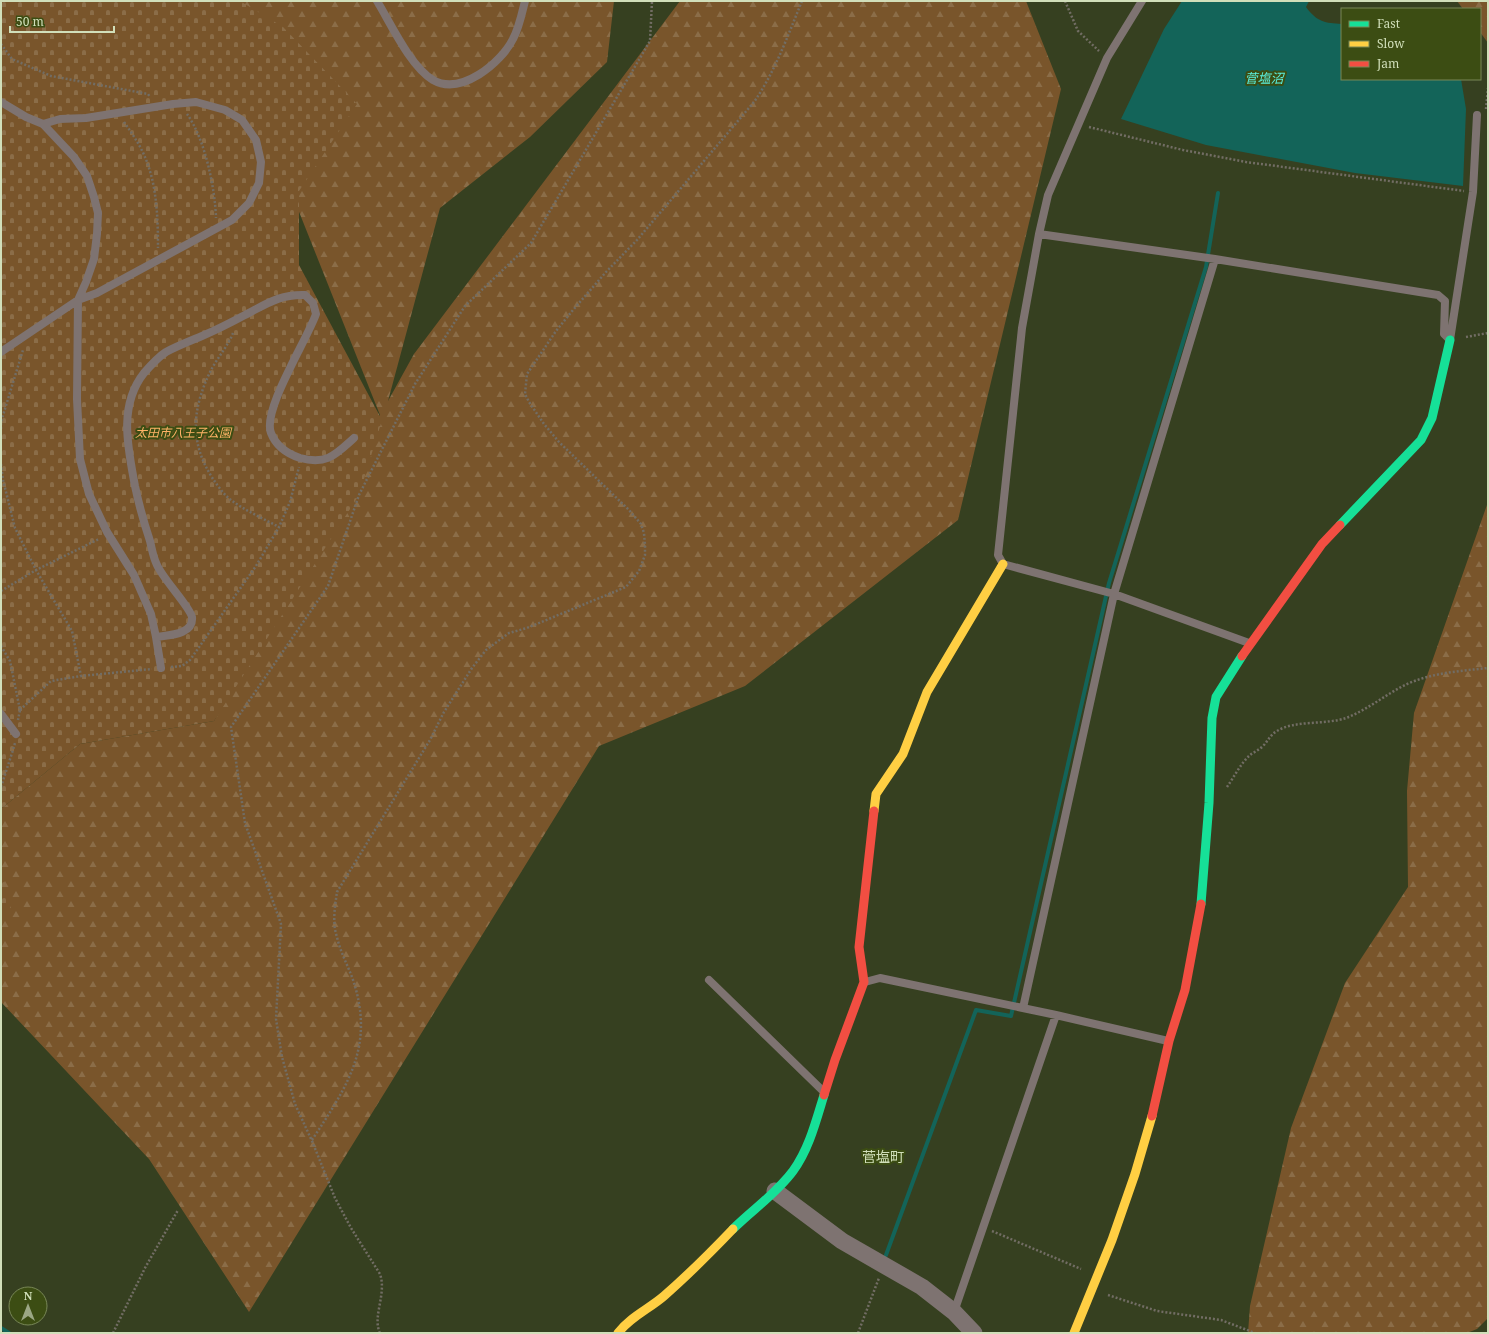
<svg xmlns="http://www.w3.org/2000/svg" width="1489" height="1334" font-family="'Noto Serif','Noto Sans JP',serif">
  <defs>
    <pattern id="forest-firs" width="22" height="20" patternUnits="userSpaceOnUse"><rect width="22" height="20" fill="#79552b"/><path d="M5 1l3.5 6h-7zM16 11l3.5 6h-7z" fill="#8b6d48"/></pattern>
    <pattern id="cemetery-stones" width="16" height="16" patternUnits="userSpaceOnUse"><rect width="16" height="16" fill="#79552b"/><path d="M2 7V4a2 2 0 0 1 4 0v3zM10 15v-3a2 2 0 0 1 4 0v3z" fill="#8b6d48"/></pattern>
  </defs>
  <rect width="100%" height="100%" fill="#364020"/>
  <path fill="url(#forest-firs)" d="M215 1H614L607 62 530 137 440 208 388 401 414 354 680 1H1026L1061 89 958 520 745 686 599 746 249 1312 149 1159 1 1002V809L80 744 214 721 380 415Z
    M1457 1H1488V43L1480 32V9H1463Z
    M1488 502V1318L1477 1329 1467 1333H1248L1250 1306 1291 1128 1345 983 1408 887 1407 791 1414 713Z"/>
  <path fill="url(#cemetery-stones)" d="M1 1H240L283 27 357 104 299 191V265L382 420 359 495 214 721 80 744 1 809Z
    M1 871 11 908 1 909Z"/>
  <path fill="#136459" d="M1182 1H1309L1306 7C1317 22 1325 23 1342 24V79H1461L1466 109 1463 186 1355 173 1206 145 1121 119 1164 29Z"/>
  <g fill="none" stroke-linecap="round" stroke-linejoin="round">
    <path stroke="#136459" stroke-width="4" d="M886 1255 976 1010 1011 1016 1109 583 1206 267 1218 193
      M1 1328 9 1333"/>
    <path stroke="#726d64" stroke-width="2.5" stroke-dasharray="2 2" stroke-linecap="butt" d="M1065 1 1078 31 1099 51
      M1 44 12 59 51 76 148 94 150 97
      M1486 109 1488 88
      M187 114C205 139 215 188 216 218
      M124 122C134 136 144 151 149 168 157 192 158 222 158 248
      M1089 127 1183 150 1246 162 1464 191
      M233 333C228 346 218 357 211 370 192 409 189 442 213 479 218 486 224 495 231 500 244 510 264 519 279 527
      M1466 337 1488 333
      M1 429V422L23 350
      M1 464 3 480 15 528 36 570 72 631 81 676
      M1 591 36 570 99 539
      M1 646 10 661 20 710 18 720
      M171 667 182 666 190 660 256 566 279 527 290 502 299 467
      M20 710 51 681 81 676 152 669
      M1 787 13 750 15 743
      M1227 787C1234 777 1241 763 1250 755 1254 752 1259 750 1263 746 1268 741 1270 735 1277 731 1294 720 1326 725 1346 718 1367 710 1385 695 1405 685 1430 673 1460 671 1488 668
      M312 1140C348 1085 376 1045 352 977 347 964 340 951 337 937 332 923 335 906 337 892L430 740 444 712 472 668 486 650 509 633 527 628 626 587 639 571 645 555V546L644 533 641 524 629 510 559 442 544 424 529 402 525 394 527 374 556 331 573 310 606 272 637 240 754 102C775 72 788 35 802 1
      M992 1231 1081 1269
      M1108 1295 1157 1311 1221 1320 1255 1333
      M113 1333 145 1268 178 1210
      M380 1333C372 1317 387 1294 380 1274L351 1228 335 1198 312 1141 295 1104 282 1057 276 1019 281 924 245 823 231 727 328 586 359 495 415 384 465 306 531 243 650 41 652 1
      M858 1333 879 1278"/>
    <path stroke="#7e7371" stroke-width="8" d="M377 1C391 24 410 66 433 80 461 96 501 63 513 39 519 28 522 13 525 1
      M1142 1 1107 58 1048 195 1039 234 1022 328 998 555 1003 564 1114 594 1249 643
      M1 102 26 117 43 124 74 157 87 176 94 197 98 213 97 234 94 259 86 282 78 300 77 399 80 459 89 494 107 532 134 575 151 614 156 637 161 668
      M1039 234 1215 259 1438 295 1445 301 1444 334 1449 339
      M1450 340 1473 192 1477 115
      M1 352 78 300 97 293 232 220 249 203 259 183 261 162 256 140 242 120 225 110 196 102 173 104 86 118 60 119 43 124
      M156 637C168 635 194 635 192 617 190 607 163 579 157 565 153 557 152 549 150 541 144 523 139 505 135 486 128 448 118 406 144 373 151 365 158 357 166 352 177 346 190 341 202 336 216 330 230 323 243 316 265 305 279 294 305 295L313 303 316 314C307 340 262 410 271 433 276 446 288 454 300 458 327 465 335 455 354 438
      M1 714 16 734
      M709 980 824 1092
      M865 982 880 978 1056 1015 1168 1041
      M1023 1008 1114 594 1215 259
      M954 1312 1056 1015"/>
    <path stroke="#7e7371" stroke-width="17" d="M775 1191 842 1241 922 1287 954 1312 974 1333"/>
    <path stroke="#16e098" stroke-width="9" d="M1340 525 1421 440 1432 418 1450 340
      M1201 904 1209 803 1212 718 1216 697 1242 656
      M733 1229C752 1210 776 1194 793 1171 809 1149 816 1121 824 1095"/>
    <path stroke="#ffcf43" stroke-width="9" d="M874 811 876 794 903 754 927 692 1003 564
      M618 1333C630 1317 649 1309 664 1296 688 1275 711 1252 733 1229
      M1074 1333 1112 1240 1135 1174 1152 1116"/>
    <path stroke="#f24e42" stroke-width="9" d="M1242 656 1322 544 1340 525
      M824 1095 835 1060 864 982 859 947 874 811
      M1152 1116 1169 1041 1185 990 1201 904"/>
  </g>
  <g text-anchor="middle" stroke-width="4" stroke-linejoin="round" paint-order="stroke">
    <g font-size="12" font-style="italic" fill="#ffb367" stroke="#3c4d13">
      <text x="183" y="437">太田市八王子公園</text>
    </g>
    <g font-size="13" font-style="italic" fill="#5aefdd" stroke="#3c4d13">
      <text x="1264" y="83">菅塩沼</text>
    </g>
    <g font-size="14" fill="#d1dfba" stroke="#3c4d13">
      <text x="883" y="1162">菅塩町</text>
    </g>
  </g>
  <rect width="1489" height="1334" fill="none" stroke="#d1dfba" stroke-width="4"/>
  <rect x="1341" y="8" width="140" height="72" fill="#3c4d13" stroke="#788756"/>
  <rect x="1349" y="21" width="20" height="6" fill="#16e098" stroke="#788756"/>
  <text x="1377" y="28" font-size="12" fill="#d1dfba">Fast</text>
  <rect x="1349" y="41" width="20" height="6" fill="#ffcf43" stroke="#788756"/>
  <text x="1377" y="48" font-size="12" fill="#d1dfba">Slow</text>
  <rect x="1349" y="61" width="20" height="6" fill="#f24e42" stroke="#788756"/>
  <text x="1377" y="68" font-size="12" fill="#d1dfba">Jam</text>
  <g transform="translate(28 1306)"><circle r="19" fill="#3c4d13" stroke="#788756"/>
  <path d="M0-3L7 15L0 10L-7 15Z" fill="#9ba784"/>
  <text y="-6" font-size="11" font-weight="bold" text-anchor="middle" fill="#d1dfba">N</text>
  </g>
  <path d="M10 26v6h104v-6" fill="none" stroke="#d1dfba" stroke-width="2"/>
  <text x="16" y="26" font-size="12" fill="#d1dfba" stroke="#3c4d13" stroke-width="3" paint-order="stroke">50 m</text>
</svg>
